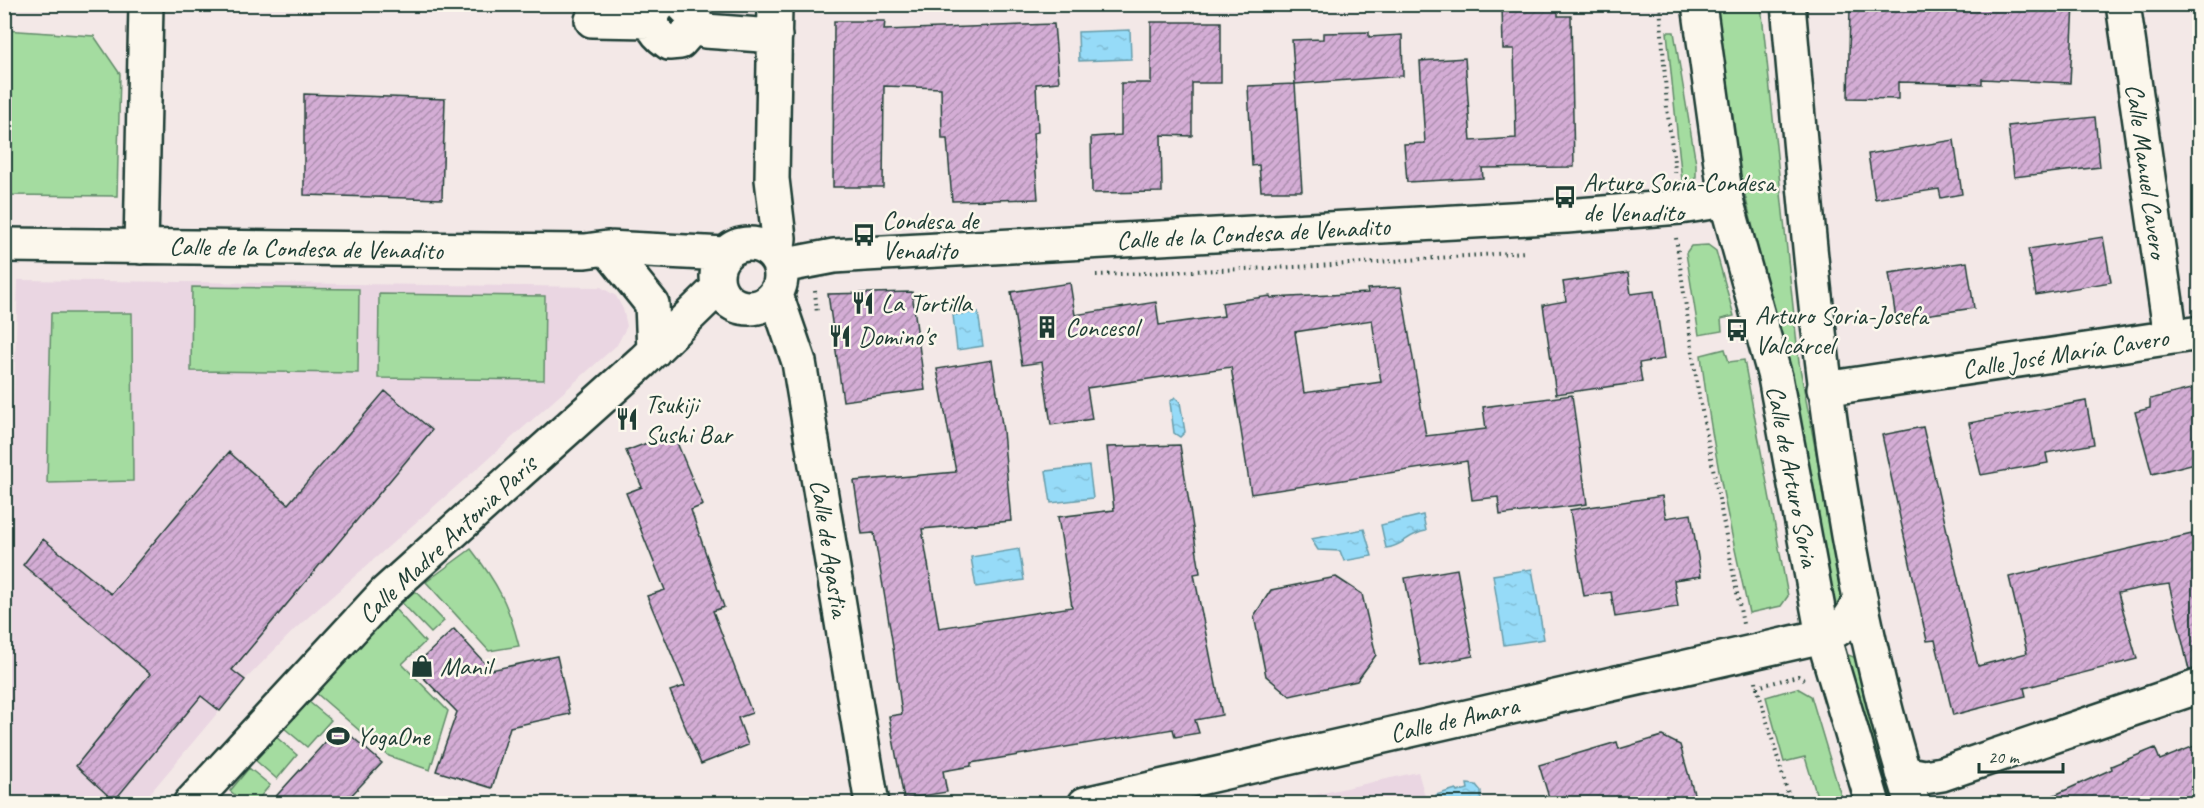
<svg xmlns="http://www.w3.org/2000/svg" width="2204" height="808" font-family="Caveat,sans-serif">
  <defs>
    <pattern id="water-ripples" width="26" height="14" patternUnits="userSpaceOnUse" patternTransform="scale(1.5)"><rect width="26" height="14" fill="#96dbf8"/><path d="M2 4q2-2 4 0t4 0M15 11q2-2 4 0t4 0" fill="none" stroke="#81bdd5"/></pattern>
    <pattern id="building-hatch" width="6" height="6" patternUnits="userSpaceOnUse" patternTransform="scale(1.5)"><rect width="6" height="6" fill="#d4add5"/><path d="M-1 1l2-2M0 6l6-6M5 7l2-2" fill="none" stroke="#ab8eae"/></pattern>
  </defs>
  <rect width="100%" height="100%" fill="#f3e8e7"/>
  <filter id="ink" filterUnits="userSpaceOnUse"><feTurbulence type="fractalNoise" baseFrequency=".0167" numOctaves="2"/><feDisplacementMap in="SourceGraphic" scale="12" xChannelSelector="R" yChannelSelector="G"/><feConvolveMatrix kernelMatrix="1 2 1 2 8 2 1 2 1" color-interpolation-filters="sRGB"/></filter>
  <g filter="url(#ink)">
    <path fill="#ead6e2" d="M18 280 601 287 616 296 623 309 627 326 617 345 295 629 245 680 142 803 5 804V640Z
      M1418 772 1427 803H1278Z"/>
    <path fill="#a4dca0" stroke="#628c6a" stroke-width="1.5" d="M1713 4 1761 5 1799 363 1845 605 1838 610 1833 606 1787 369 1730 133Z
      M4 30 94 36 120 74 117 196 5 195Z
      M1667 32H1674L1696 164V177L1688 186 1682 181Z
      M1708 245 1716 251 1734 316 1721 319 1722 331 1699 335 1686 253 1691 246Z
      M192 287 359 289 358 373 191 371Z
      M379 294 545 296 544 380 378 378Z
      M51 313H132L133 481 47 483Z
      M1725 349 1729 362 1744 360 1788 596 1781 606 1749 613C1730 528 1711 442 1701 355Z
      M471 549C498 584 508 603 519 646L489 651 426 582Z
      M415 591 444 621 431 633 402 603Z
      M395 609 425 642 402 664 448 711 430 770 389 756 316 693 376 627Z
      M1848 655 1854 657 1896 803H1887L1845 658Z
      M1797 688 1811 696 1843 803H1819L1805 757 1784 762 1766 697Z
      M308 701 331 720 307 747 284 728Z
      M275 736 297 755 277 779 255 760Z
      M249 768 270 785 255 803H245L230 791Z"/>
    <path fill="url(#water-ripples)" stroke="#669caa" stroke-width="1.5" d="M1130 30 1131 59 1079 61 1078 32Z
      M978 312 983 346 957 350 953 315Z
      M1175 397 1180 402 1185 432 1180 437 1174 433 1170 402Z
      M1089 466 1093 498 1051 503 1046 471Z
      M1423 515 1426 531C1407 534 1404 546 1386 548L1381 525Z
      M1364 529 1372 556 1344 561 1340 551 1318 550 1311 539Z
      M1019 549 1024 580 976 587 971 557Z
      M1532 569 1544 639 1504 645 1493 575Z
      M1467 784 1476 785 1481 791V799L1476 803 1472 800 1461 803H1439L1436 795 1456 789 1457 792 1468 789Z"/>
    <path fill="url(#building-hatch)" stroke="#1f3d34" stroke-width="1.5" fill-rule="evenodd" d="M1502 4H1558V16H1571L1574 167 1482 168 1483 178 1407 182 1404 144 1425 143 1420 61 1465 58 1471 141 1516 138 1514 49H1503Z
      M1933 4H2074L2070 83 1982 79V84L1898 82V99L1848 98 1850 8 1933 10Z
      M834 21H885L884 30 1054 24 1059 82 1036 84 1038 132 1033 133 1038 199 952 201 947 139H942L941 88 884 86 883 187H833Z
      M1151 22H1221V83H1192V136L1161 135 1162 192 1092 193 1091 137 1121 135V83H1151Z
      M1369 32V37L1402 35 1403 76 1295 84 1292 40 1323 39V33Z
      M1295 84 1302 191H1261L1259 165 1252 166 1248 86Z
      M304 94 445 99 442 199 304 195Z
      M2095 117 2100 167 2014 177 2008 126Z
      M1954 140 1962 194 1941 198 1939 189 1875 199 1868 154Z
      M2103 237 2111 282 2036 295 2028 249Z
      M1967 262 1974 308 1896 319 1889 273Z
      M1628 273 1631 294 1654 291 1664 359 1639 363 1642 382 1556 394 1543 305 1566 301 1563 282Z
      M1070 283 1075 315 1156 302 1159 325 1224 316 1222 303 1270 296 1271 298 1368 293 1367 289 1401 287 1426 436 1486 429 1483 407 1572 395 1587 504 1500 515 1498 497 1472 500 1467 461 1251 494 1231 367 1087 388 1092 419 1051 425 1042 362 1022 365 1011 292ZM1372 320 1381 382 1304 393 1295 332Z
      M912 292 925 390 843 401 828 294Z
      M992 360 1003 431 1011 521 922 529 939 628 1072 607 1058 517 1114 510 1107 447 1180 445 1200 573 1194 574 1222 715 1195 720 1199 733 1175 737 1173 729 971 763V766L943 771 947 792 904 799 889 716 902 714 892 640 874 533 862 534 854 481 956 472 937 369Z
      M2199 387V462L2152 474 2135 412 2150 408V399Z
      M385 391 432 430 232 670 245 680 220 711 201 696 114 801 76 766 150 674 23 565 43 539 111 594 229 452 288 504Z
      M2086 401 2094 444 2046 453 2048 463 1981 475 1969 423Z
      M1923 427 1978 666 2027 653 2009 577 2192 534 2199 569V668L2189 670 2169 584 2141 588 2118 593 2137 659 2024 688 2026 696 1953 715 1935 640 1927 641 1882 435Z
      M673 433 703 505 691 510 724 607 713 611 752 713 738 718 748 745 701 764 670 691 685 686 647 596 665 590 626 493 642 487 626 451Z
      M1662 496 1666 518 1691 514 1701 576 1674 580 1678 607 1615 617 1611 592 1584 596 1570 510Z
      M1457 569 1473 656 1421 666 1405 578Z
      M1336 577 1362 594 1376 655 1357 681 1290 696 1266 676 1254 616 1271 590Z
      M454 629 491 670 557 656 570 714 510 727 492 788 436 771 457 712 413 667Z
      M340 726 382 763 343 804H269Z
      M1662 736 1680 745 1697 804H1551L1539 765 1617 742 1619 749Z
      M2199 744V804H2035L2112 769 2111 766 2155 748 2160 760Z"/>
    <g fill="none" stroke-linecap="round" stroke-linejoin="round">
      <g stroke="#1f3d34" stroke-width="38">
        <path id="minor" d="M660 4C645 20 653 32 669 43L680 42 694 26V16L682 4
          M775 4 772 179 779 238 777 258
          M2123 4 2171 337
          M592 20 651 21
          M694 26 705 31 775 36
          M717 276a32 32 0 1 1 64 0a32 32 0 1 1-64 0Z
          M4 245 585 251 607 248 725 254
          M141 247 146 4
          M607 248 652 304 654 351
          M781 266 834 256 865 254 1566 216 1680 207 1726 200
          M776 295 799 362 872 804
          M1824 389 2200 333
          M1903 773 1924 777 1942 774 2200 686
          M190 804 386 592 643 361 718 288
          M1085 804 1823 636C1844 629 1852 619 1860 599"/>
      </g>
      <g stroke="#1f3d34" stroke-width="38">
        <path id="major" d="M1699 4 1726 200 1775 377 1823 636 1873 804
          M1788 4C1812 273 1830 545 1913 804"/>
      </g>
      <path stroke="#1f3d34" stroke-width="4" stroke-dasharray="1.5 4.5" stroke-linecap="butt" d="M1660 4 1667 108 1676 177
        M1676 238 1698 390 1743 624
        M1096 275 1318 266 1526 252
        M815 291 817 314
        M1756 681 1757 687 1798 676 1804 679
        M1757 687 1791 804"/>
      <use href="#minor" stroke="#fbf7ec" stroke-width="33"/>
      <use href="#major" stroke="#fbf7ec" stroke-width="33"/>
    </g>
  </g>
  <defs>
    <g id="bus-bare" transform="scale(1.8)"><path d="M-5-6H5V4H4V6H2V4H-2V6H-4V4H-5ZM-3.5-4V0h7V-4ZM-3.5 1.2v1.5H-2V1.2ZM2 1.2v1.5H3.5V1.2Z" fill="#1f3d34" stroke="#fbf7ec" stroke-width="2.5" paint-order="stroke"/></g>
    <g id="restaurant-bare" transform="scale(1.8)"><path d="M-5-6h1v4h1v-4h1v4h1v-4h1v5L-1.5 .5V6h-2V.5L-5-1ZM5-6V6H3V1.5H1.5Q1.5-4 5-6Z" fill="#1f3d34" stroke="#fbf7ec" stroke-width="2.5" paint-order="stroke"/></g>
    <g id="building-bare" transform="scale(1.8)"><path d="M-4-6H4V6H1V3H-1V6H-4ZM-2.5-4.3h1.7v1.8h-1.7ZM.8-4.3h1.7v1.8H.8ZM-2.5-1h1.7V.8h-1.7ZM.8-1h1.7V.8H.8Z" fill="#1f3d34" stroke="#fbf7ec" stroke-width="2.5" paint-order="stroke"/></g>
    <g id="shop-bare" transform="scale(1.8)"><path d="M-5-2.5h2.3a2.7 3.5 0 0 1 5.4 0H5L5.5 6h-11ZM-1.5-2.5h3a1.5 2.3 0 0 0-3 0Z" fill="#1f3d34" stroke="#fbf7ec" stroke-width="2.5" paint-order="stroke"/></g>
    <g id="stadium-bare" transform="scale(1.8)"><path d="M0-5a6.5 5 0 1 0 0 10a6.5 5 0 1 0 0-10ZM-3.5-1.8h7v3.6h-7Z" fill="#1f3d34" stroke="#fbf7ec" stroke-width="2.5" paint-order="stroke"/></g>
  </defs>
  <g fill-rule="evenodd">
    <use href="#bus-bare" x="1565" y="197"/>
    <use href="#bus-bare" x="864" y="235"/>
    <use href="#restaurant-bare" x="863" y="303"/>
    <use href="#building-bare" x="1047" y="327"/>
    <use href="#bus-bare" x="1737" y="330"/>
    <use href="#restaurant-bare" x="840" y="336"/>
    <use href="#restaurant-bare" x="627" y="419"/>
    <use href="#shop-bare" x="422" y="666"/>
    <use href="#stadium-bare" x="338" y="736"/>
  </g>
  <g text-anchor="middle" stroke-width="5" stroke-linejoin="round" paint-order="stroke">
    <g font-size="26" fill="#1f3d34" stroke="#fbf7ec">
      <text transform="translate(2147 171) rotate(82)" y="9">Calle Manuel Cavero</text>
      <text transform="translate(1253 233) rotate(-3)" y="9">Calle de la Condesa de Venadito</text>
      <text transform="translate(306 248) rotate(1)" y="9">Calle de la Condesa de Venadito</text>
      <text transform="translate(2065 353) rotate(-9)" y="9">Calle José María Cavero</text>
      <text transform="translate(1793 476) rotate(79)" y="9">Calle de Arturo Soria</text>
      <text transform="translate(447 539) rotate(-43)" y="9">Calle Madre Antonia París</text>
      <text transform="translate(830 548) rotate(81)" y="9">Calle de Agastia</text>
      <text transform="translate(1454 719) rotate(-13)" y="9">Calle de Amara</text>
    </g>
    <g font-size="26" fill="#1f3d34" stroke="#fbf7ec" text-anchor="start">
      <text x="1583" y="191">Arturo Soria-Condesa<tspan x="1583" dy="30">de Venadito</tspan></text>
      <text x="882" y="229">Condesa de<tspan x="882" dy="30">Venadito</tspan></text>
      <text x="881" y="312">La Tortilla</text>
      <text x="1755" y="324">Arturo Soria-Josefa<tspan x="1755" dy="30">Valcárcel</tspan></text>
      <text x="1065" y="336">Concesol</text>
      <text x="858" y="345">Domino's</text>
      <text x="645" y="413">Tsukiji<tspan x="645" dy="30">Sushi Bar</tspan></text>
      <text x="440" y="675">Manil</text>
      <text x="356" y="745">YogaOne</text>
    </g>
  </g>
  <rect width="2204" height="808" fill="none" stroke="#fbf7ec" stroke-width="24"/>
  <rect x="12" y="12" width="2180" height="784" fill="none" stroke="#1f3d34" stroke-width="2" filter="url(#ink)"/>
  <path d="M1979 763v9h84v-9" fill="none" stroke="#1f3d34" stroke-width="3"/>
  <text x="1988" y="763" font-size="18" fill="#1f3d34" stroke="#fbf7ec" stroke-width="4.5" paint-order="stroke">20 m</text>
</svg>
